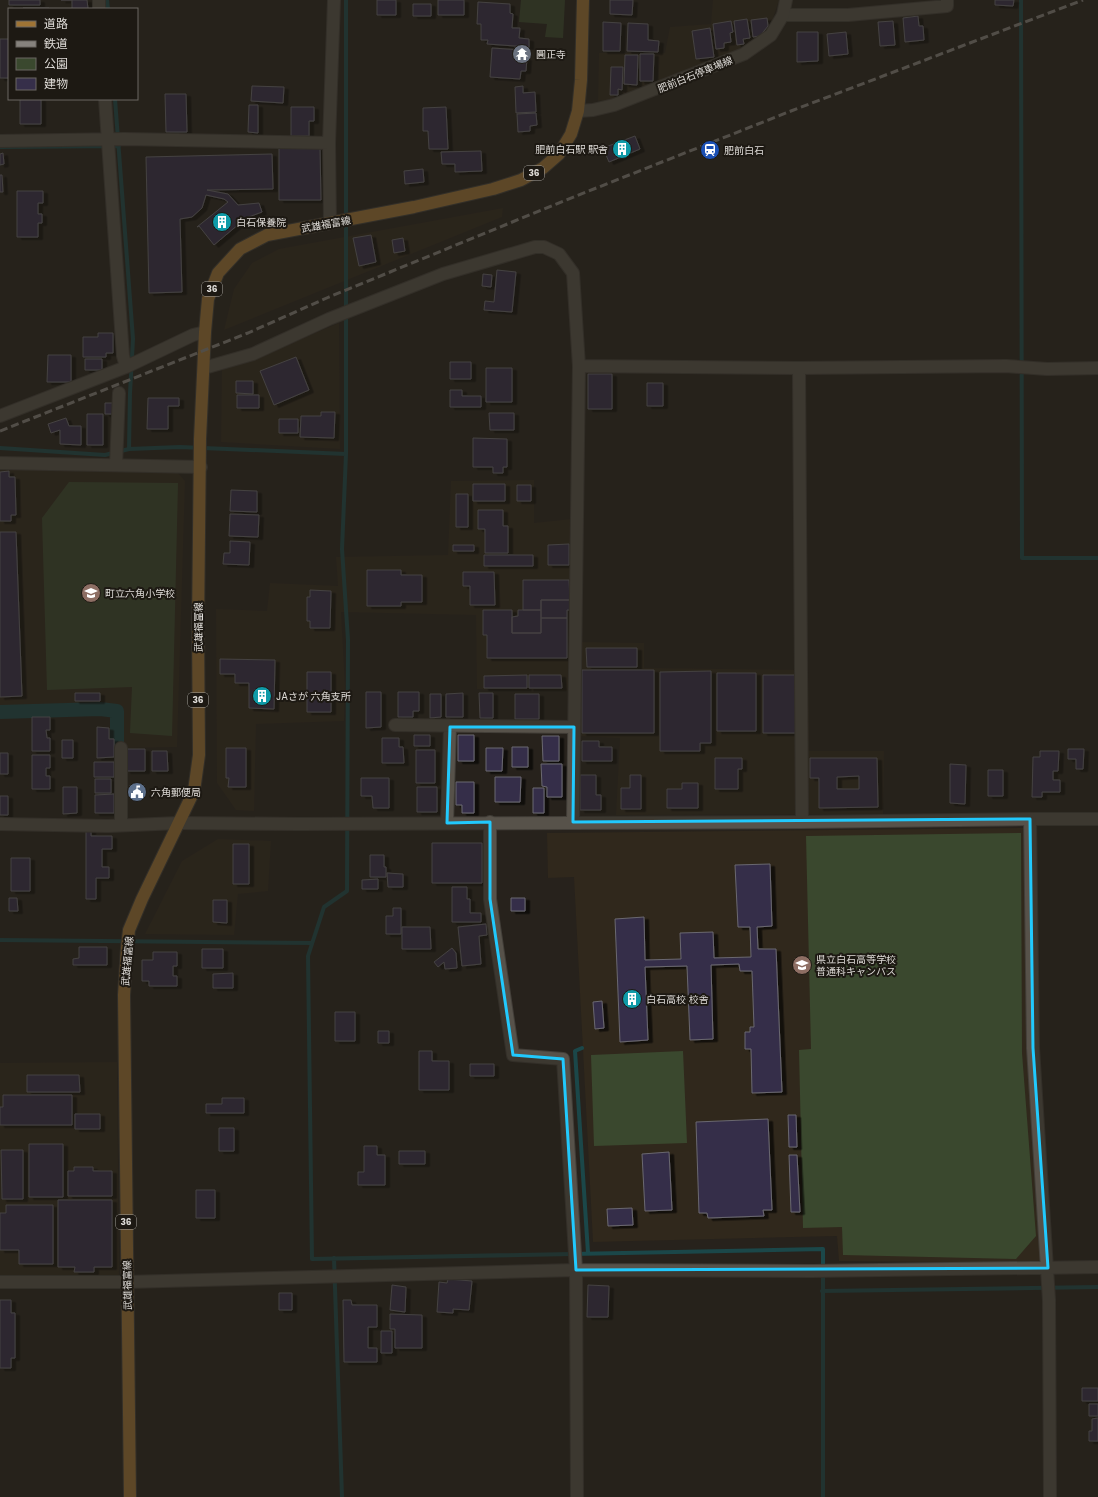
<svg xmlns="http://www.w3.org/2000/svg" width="1098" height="1497" font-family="Poppins,'Noto Sans JP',sans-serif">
  <defs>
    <filter id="shadow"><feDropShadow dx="4.5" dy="2.5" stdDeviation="0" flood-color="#0009"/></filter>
  </defs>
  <rect width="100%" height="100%" fill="#27221c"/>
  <path fill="#30281c" d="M713 0H779L771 24 762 37 742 48 613 99 598 101 599 53H665L670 27 711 24Z
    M503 208 502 217 224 330 234 289 252 263 279 249Z
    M339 323 340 449 221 442 222 366 253 359Z
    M0 469 178 473 185 481 177 747 120 748 119 708 101 706 0 709Z
    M534 480V523L581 518 579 642 644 643V668L808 670 809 751H884L883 814 616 815 620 738 578 736V691L477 689 476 615 341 612 345 687 344 721 256 724 254 811 236 810 217 783 216 609 267 611 270 583 338 586 336 557 448 555 451 481Z
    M1025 828 1027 1053 1042 1257 1037 1263 839 1261 837 1236 593 1242 574 877 548 878 547 833Z
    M218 839 271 841 268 891 238 894 234 935 145 934 182 861Z
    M117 1062 119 1276H0V1063Z"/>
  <path fill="#3a482e" d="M521 0H565L563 38 545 37 547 24 519 22Z
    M69 482 178 483 172 736 130 733 132 687 47 690 42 518Z
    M1021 833 1022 1053 1036 1236 1016 1259 843 1255 842 1227 803 1228 799 1050 811 1049 806 836Z
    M683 1051 687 1143 594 1146 591 1055Z"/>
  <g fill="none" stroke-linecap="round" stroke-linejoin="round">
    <path stroke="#1b4749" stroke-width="4" d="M107 0 108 9
      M1021 0 1022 558H1098
      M115 99 133 339 130 393 129 449
      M0 147 119 146
      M0 448 105 455 129 449 180 447 346 454 342 549 348 640 347 891 324 907 308 956 312 1259 823 1249V1497
      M346 454V0
      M0 940 312 943
      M582 1048 575 1051 588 1253
      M334 1258 342 1497
      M822 1291 1098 1287"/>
    <path stroke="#1b4749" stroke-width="14" d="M0 712 100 709 117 711V743"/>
  </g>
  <path fill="#362f4a" stroke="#6a6870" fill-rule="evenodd" filter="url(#shadow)" d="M9 0H40V5H9Z
    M61 0H87L88 9H72V0Z
    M377 0H396V15H377Z
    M438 0H464V15H438Z
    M610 0H633L632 15 610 14Z
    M995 0H1014L1013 6 995 5Z
    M478 2 510 4V13L513 14 512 28H520L519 38 529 39V47L487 44 488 40H481V24H477Z
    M413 4H431V16H413Z
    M23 8H49V9H23Z
    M918 16 919 26H923L924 40 905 42 903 18Z
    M767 18 768 26 760 36 753 37 751 20Z
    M747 19 750 38 743 39 744 44 737 45 734 21Z
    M731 21 733 32 730 33 731 42 724 43V48L716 49 713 24Z
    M893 21 895 45 880 46 878 22Z
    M603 22 621 23 620 51H603Z
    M628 23 648 24V40L659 41 658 52 627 51Z
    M710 28 714 57 696 59 692 31Z
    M797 32H818V61L797 62Z
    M846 32 848 54 829 56 827 34Z
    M0 39H9V78H0Z
    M492 48 522 50 521 58H527L526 71H521L520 79 490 77Z
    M640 54H654L653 81H640Z
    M625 55H638L637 85 624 84Z
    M611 67H623L622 90 618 89V95H610Z
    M252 86 284 87 283 103 251 101Z
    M523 86V93L535 92 536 112 516 113 515 87Z
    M165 94H186L187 132H166Z
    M20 99H41V124H20Z
    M249 105H258V133L248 132Z
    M291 107H314V121H309V136H291Z
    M446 107 448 149H429L428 131H423V108Z
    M536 113 537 125 530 126V131L518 132 517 114Z
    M635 136 640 149 609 162 603 148Z
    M279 148H320L321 200H279Z
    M481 151 482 171 455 172V164H442L441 152Z
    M3 153 4 164 0 165V154Z
    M272 154 273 189 207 190 228 194 238 205 259 203 262 212 246 218 214 245 199 226 197 227 228 202 224 199 206 195 202 208 192 217 180 219 182 292 149 293 146 157Z
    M423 169 424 182 405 184 404 171Z
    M0 175H2L3 192H0Z
    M17 191H43V203H38V214H42V223H38V237H17Z
    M371 235 376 262 359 266 353 238Z
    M403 238 405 251 394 253 392 240Z
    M497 270 516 272 512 312 484 310 485 301 494 302Z
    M483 274 492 275 491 287 482 286Z
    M98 333H113V353H106V357H83V337H98Z
    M48 355H71V382H47Z
    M296 357 309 390 274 405 260 371Z
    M85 359H102V370H85Z
    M450 362H471V379H450Z
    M486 368H512V402H486Z
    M588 374H612V409H588Z
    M236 381H253V394L236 393Z
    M647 383H663V406H647Z
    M450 390H462V396H481V407H450Z
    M237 395H259V408H237Z
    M148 398H179V406H168V429H147Z
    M105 403H117V414H105Z
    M321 412H335L334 438 300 437 301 416H321Z
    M489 413H514V430H490Z
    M87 414H103V445H87Z
    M66 418 69 426H81V445L60 444V430L51 433 48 424Z
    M279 419H298V433H279Z
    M473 438 507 439V467H503V473H493V467H473Z
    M9 471V477H15L16 515H11V521H0V472Z
    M473 484H505V501H473Z
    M517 485H531V501H517Z
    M231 490 257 491V512L230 511Z
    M456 494H468V527H456Z
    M478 510H503V526H508V553H485V529H478Z
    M230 514 259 515 258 537 229 536Z
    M0 532H16L22 696 0 697Z
    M230 541 250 542 249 565 223 564 224 553H230Z
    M569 544V565H548V545Z
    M453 545H474V551H453Z
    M484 555H533V566H484Z
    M367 570H401V575H422V602H401V606H367Z
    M463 572H494L495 605H470V586H463Z
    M523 580H569L570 600H541V610H523Z
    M310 590 331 591 330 628H310V621H307V597H310Z
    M541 600H570V610H567V618H541Z
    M483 610H512V633H541V618H567V658H487V635H483Z
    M518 610H541V633H512V617L518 616Z
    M586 648H637V667H587Z
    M220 659 275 660 274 709 249 708V683H235V674H220Z
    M582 670H654V733H582Z
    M711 671V743H700V751H660V672Z
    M307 672H331V712H307Z
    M717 673H756V731H717Z
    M527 675V688H484V676Z
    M529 675H561L562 688H529Z
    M763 675H796V733H763Z
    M366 692H381V727L366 728Z
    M398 692H419V711H413V717H398Z
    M75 693H100V701H75Z
    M463 693V717H446V694Z
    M479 693H493V718H480Z
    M430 694H441V717L430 718Z
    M515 694H539V719H515Z
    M32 717H50V730H46L47 738H50V751H32Z
    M97 727 109 728V739H114V757L97 758Z
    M414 735H430V746H414Z
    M458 735H474V761H458Z
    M542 736H559V761H543Z
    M382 738H399V747H403L404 763H382Z
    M62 740H73V758H62Z
    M582 741H599V747H612V761H582Z
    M512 747H528V767H512Z
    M226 748H246V787H228L229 778H226Z
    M486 748H503L502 771H486Z
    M126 749H145V771H126Z
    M1068 749H1084L1083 769H1076V759H1068Z
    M416 750H435V783H416Z
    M152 751H167L168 771H152Z
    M1040 751H1059L1058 771H1053V780H1060V792H1042V797H1032L1033 757H1040Z
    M0 753H8V774H0Z
    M32 755H50V768H46V776H50V789H32Z
    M715 758H742V769H738V789H715Z
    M810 758H877L878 807 819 808V778H810ZM859 776V789H837V777Z
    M94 762H114V777H94Z
    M541 764H562V797H547V787L542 786Z
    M950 764 966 765 965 804 950 803Z
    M988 770H1003V796H988Z
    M580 775H596V795H601V810H580Z
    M630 775H641V809H621V788H630Z
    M495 777H521L520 802H495Z
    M361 778H389V808H373L372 796H361Z
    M95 779H111V793H95Z
    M456 782H474V813H462V805H456Z
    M682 783H698V808H667V789H682Z
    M63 787H77V813L63 814Z
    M417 787H437V812H417Z
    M533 788H544V813H533Z
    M114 794V813H95V795Z
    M0 796H8V815H0Z
    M86 830H91V836H112V849H102V867H109V878H96V899H86Z
    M432 843H482V883H432Z
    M233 844H249V884H233Z
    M370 855H384V867H386V877H370Z
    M11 858H30V891H11Z
    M770 864 772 926 757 927 758 949H776L782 1092 752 1093 751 1049H745V1032H750V1027H754L752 971H740L739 964 711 965 713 1039 690 1040 687 966 645 967 648 1040 620 1042 615 919 644 917 645 960 681 959 680 933 713 932 714 958 751 957 750 927H738L735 865Z
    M387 873 403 874V887H388Z
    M378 879V889H362V880Z
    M452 887H467V899H470V913H481V922H452Z
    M9 898H17L18 911H9Z
    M511 898H525V911H511Z
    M213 900H227V923L213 922Z
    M393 908H401V934H386V916H393Z
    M486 924 487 935 479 936 481 964 462 966 458 927Z
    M402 927H430L431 949H402Z
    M79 947H107V965H73V959L79 958Z
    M452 948 456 953 457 968 445 969 444 962 438 967 434 962Z
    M202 949H223V968H202Z
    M153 952H177V966H173V976H177V986H149V981H142V960H153Z
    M233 973V988H213V974Z
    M602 1001 604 1028 595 1029 593 1002Z
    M335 1012H355V1041H335Z
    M378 1031H389V1043H378Z
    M419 1051H432V1061H449V1090H419Z
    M470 1064H494V1076H470Z
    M27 1075H79L80 1092H27Z
    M3 1095H72V1125H0V1107H3Z
    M222 1098H244V1113H206V1104H222Z
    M75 1114H100V1129H75Z
    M788 1115H796L797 1147H789Z
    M768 1119 772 1210H763L764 1216 708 1218 707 1213H699L696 1122Z
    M219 1128H234V1151H219Z
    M29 1144H63V1197H29Z
    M364 1146H377V1155H385V1185H358V1172H364Z
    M1 1150H23V1199H2Z
    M399 1151H425V1164H399Z
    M669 1152 672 1210 645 1211 642 1154Z
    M789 1155H797L800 1212H791Z
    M74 1167H93V1171H112V1196H68V1171H74Z
    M196 1190H215V1218H196Z
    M58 1200H112V1267H94V1272H74L75 1267H58Z
    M6 1205H53V1264H19V1250H0V1213H6Z
    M632 1208 633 1225 608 1226 607 1209Z
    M448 1279 472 1281 469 1310 453 1309V1313L437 1312 439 1282 447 1283Z
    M392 1285 406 1287 405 1312 390 1310Z
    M588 1285 609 1286 608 1317H587Z
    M279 1293H292V1310H279Z
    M0 1300H11V1313H15V1358H11V1368H0Z
    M343 1300H351L352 1305H377V1327H368V1348H377V1362H344Z
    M390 1314 422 1315V1348H395V1329H390Z
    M381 1331H392V1353H381Z
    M1082 1388H1098V1401H1082Z
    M1089 1404H1098V1416H1089Z
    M1098 1418V1441H1089V1431H1092V1419Z"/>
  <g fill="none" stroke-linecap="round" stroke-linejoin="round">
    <g stroke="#423e38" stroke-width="14">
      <path id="minor" d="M99 0V9
        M783 15H848L947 6V0
        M105 99 123 356 126 367
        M0 141 124 139 329 143
        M330 223 329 143 334 0
        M579 366 799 368 1006 366 1047 369 1098 368
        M204 368 253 354 329 319 443 274 535 247H544L559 254 573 273 579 366 573 822
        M799 368 802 822
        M0 416 126 367 193 335 205 332
        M0 463 201 467
        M116 465 119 393
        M395 725 574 727
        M490 822V899L513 1055 563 1059 576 1270 577 1497
        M447 823 450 727
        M0 824 108 826 179 823
        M121 825V748
        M0 1282H127L576 1270 812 1271 1098 1267
        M1050 1497 1049 1300 1033 1048 1030 819H1098"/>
    </g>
    <g stroke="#423e38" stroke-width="14">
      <path id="tertiary" d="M179 823 299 824 802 822 1030 819"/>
    </g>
    <g stroke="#423e38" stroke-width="14">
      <path id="secondary" d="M578 111 593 110 614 105 744 54 771 35 783 15 786 0"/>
    </g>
    <g stroke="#423e38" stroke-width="14">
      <path id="primary" d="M130 1497 124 995 127 948 129 930 142 899 194 791 199 755 198 628 200 439 205 332 208 299 218 273 240 249 267 235 414 207 493 189 521 180 543 168 559 154 571 134 578 111 581 80 583 0"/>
    </g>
    <use href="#minor" stroke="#57524a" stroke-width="12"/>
    <use href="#tertiary" stroke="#57524a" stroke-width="12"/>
    <use href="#secondary" stroke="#57524a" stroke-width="12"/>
    <use href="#primary" stroke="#9f7435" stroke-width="12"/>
    <path stroke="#86827d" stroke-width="3" stroke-dasharray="8 4" stroke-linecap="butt" d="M0 431 248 333 329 297 566 200 791 111 1083 0"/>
  </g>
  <path d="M0 0H1098V1497H0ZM450 727H574L573 822 1030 819 1033 1048 1048 1268 576 1270 563 1059 513 1055 490 899V822L447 823Z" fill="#27221c" fill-opacity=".55" fill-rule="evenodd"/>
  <path fill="none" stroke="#21c9fd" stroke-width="3" stroke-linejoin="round" d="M450 727H574L573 822 1030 819 1033 1048 1048 1268 576 1270 563 1059 513 1055 490 899V822L447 823Z"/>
  <defs>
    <g id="temple-disc" transform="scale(1)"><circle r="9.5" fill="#6b7280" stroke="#1d1913"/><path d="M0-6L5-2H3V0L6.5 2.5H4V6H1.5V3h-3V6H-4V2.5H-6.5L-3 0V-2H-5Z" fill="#fff"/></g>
    <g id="building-disc" transform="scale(1)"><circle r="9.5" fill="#0f9aa8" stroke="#1d1913"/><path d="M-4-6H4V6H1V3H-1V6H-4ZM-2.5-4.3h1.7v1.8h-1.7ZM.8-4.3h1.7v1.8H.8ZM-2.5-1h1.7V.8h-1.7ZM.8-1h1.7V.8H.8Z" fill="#fff"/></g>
    <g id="station-disc" transform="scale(1)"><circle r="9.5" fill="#1a4fb4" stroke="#1d1913"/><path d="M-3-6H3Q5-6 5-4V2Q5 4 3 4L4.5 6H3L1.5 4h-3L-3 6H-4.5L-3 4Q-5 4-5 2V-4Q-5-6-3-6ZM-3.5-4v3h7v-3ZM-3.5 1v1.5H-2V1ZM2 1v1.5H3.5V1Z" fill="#fff"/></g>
    <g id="school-disc" transform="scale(1)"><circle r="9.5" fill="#8d6e63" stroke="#1d1913"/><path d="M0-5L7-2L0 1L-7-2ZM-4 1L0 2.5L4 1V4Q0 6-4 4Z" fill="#fff"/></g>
    <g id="civic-disc" transform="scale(1)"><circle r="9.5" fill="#5c6f8a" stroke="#1d1913"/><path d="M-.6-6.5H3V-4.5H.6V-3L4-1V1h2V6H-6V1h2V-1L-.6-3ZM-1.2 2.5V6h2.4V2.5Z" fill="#fff"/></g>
  </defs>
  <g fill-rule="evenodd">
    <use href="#temple-disc" x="522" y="54"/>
    <use href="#building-disc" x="622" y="149"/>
    <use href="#station-disc" x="710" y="150"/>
    <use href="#building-disc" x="222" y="222"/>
    <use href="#school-disc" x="91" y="593"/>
    <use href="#building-disc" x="262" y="696"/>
    <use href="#civic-disc" x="137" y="792"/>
    <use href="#school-disc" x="802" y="965"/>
    <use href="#building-disc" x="632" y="999"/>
  </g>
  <g text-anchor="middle" stroke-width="4" stroke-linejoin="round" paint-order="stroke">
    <g fill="#1d1913" stroke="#a5a29d" stroke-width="1">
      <rect x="524" y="166" width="20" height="14" rx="3"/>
      <rect x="202" y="282" width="20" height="14" rx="3"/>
      <rect x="188" y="693" width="20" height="14" rx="3"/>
      <rect x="116" y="1215" width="20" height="14" rx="3"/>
    </g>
    <g font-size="9" font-weight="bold" fill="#dfdcd8">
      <text x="534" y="176">36</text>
      <text x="212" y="292">36</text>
      <text x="198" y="703">36</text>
      <text x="126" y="1225">36</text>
    </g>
    <g font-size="10" fill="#dfdcd8" stroke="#1d1913" text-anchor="start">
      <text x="536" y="58">圓正寺</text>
      <text x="608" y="153" text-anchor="end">肥前白石駅 駅舎</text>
      <text x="724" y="154">肥前白石</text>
      <text x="236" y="226">白石保養院</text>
      <text x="105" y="597">町立六角小学校</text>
      <text x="276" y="700">JAさが 六角支所</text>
      <text x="151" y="796">六角郵便局</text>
      <text x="816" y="963">県立白石高等学校<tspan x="816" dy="12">普通科キャンパス</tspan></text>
      <text x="646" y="1003">白石高校 校舎</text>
    </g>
    <g font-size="10" fill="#dfdcd8" stroke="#1d1913">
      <text transform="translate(695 74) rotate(-22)" y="4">肥前白石停車場線</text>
      <text transform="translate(326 224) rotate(-10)" y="4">武雄福富線</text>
      <text transform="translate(198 627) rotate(-90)" y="4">武雄福富線</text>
      <text transform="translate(127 961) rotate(-85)" y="4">武雄福富線</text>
      <text transform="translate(127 1285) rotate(-91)" y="4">武雄福富線</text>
    </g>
  </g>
  <rect x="8" y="8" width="130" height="92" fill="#1d1913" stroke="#6b6762"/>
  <rect x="16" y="21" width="20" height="6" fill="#9f7435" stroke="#6b6762"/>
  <text x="44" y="28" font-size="12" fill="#dfdcd8">道路</text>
  <rect x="16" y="41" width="20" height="6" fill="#86827d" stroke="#6b6762"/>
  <text x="44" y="48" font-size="12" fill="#dfdcd8">鉄道</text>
  <rect x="16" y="58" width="20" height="12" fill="#3a482e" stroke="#6b6762"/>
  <text x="44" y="68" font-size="12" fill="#dfdcd8">公園</text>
  <rect x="16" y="78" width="20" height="12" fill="#362f4a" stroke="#6b6762"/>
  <text x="44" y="88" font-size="12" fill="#dfdcd8">建物</text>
</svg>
